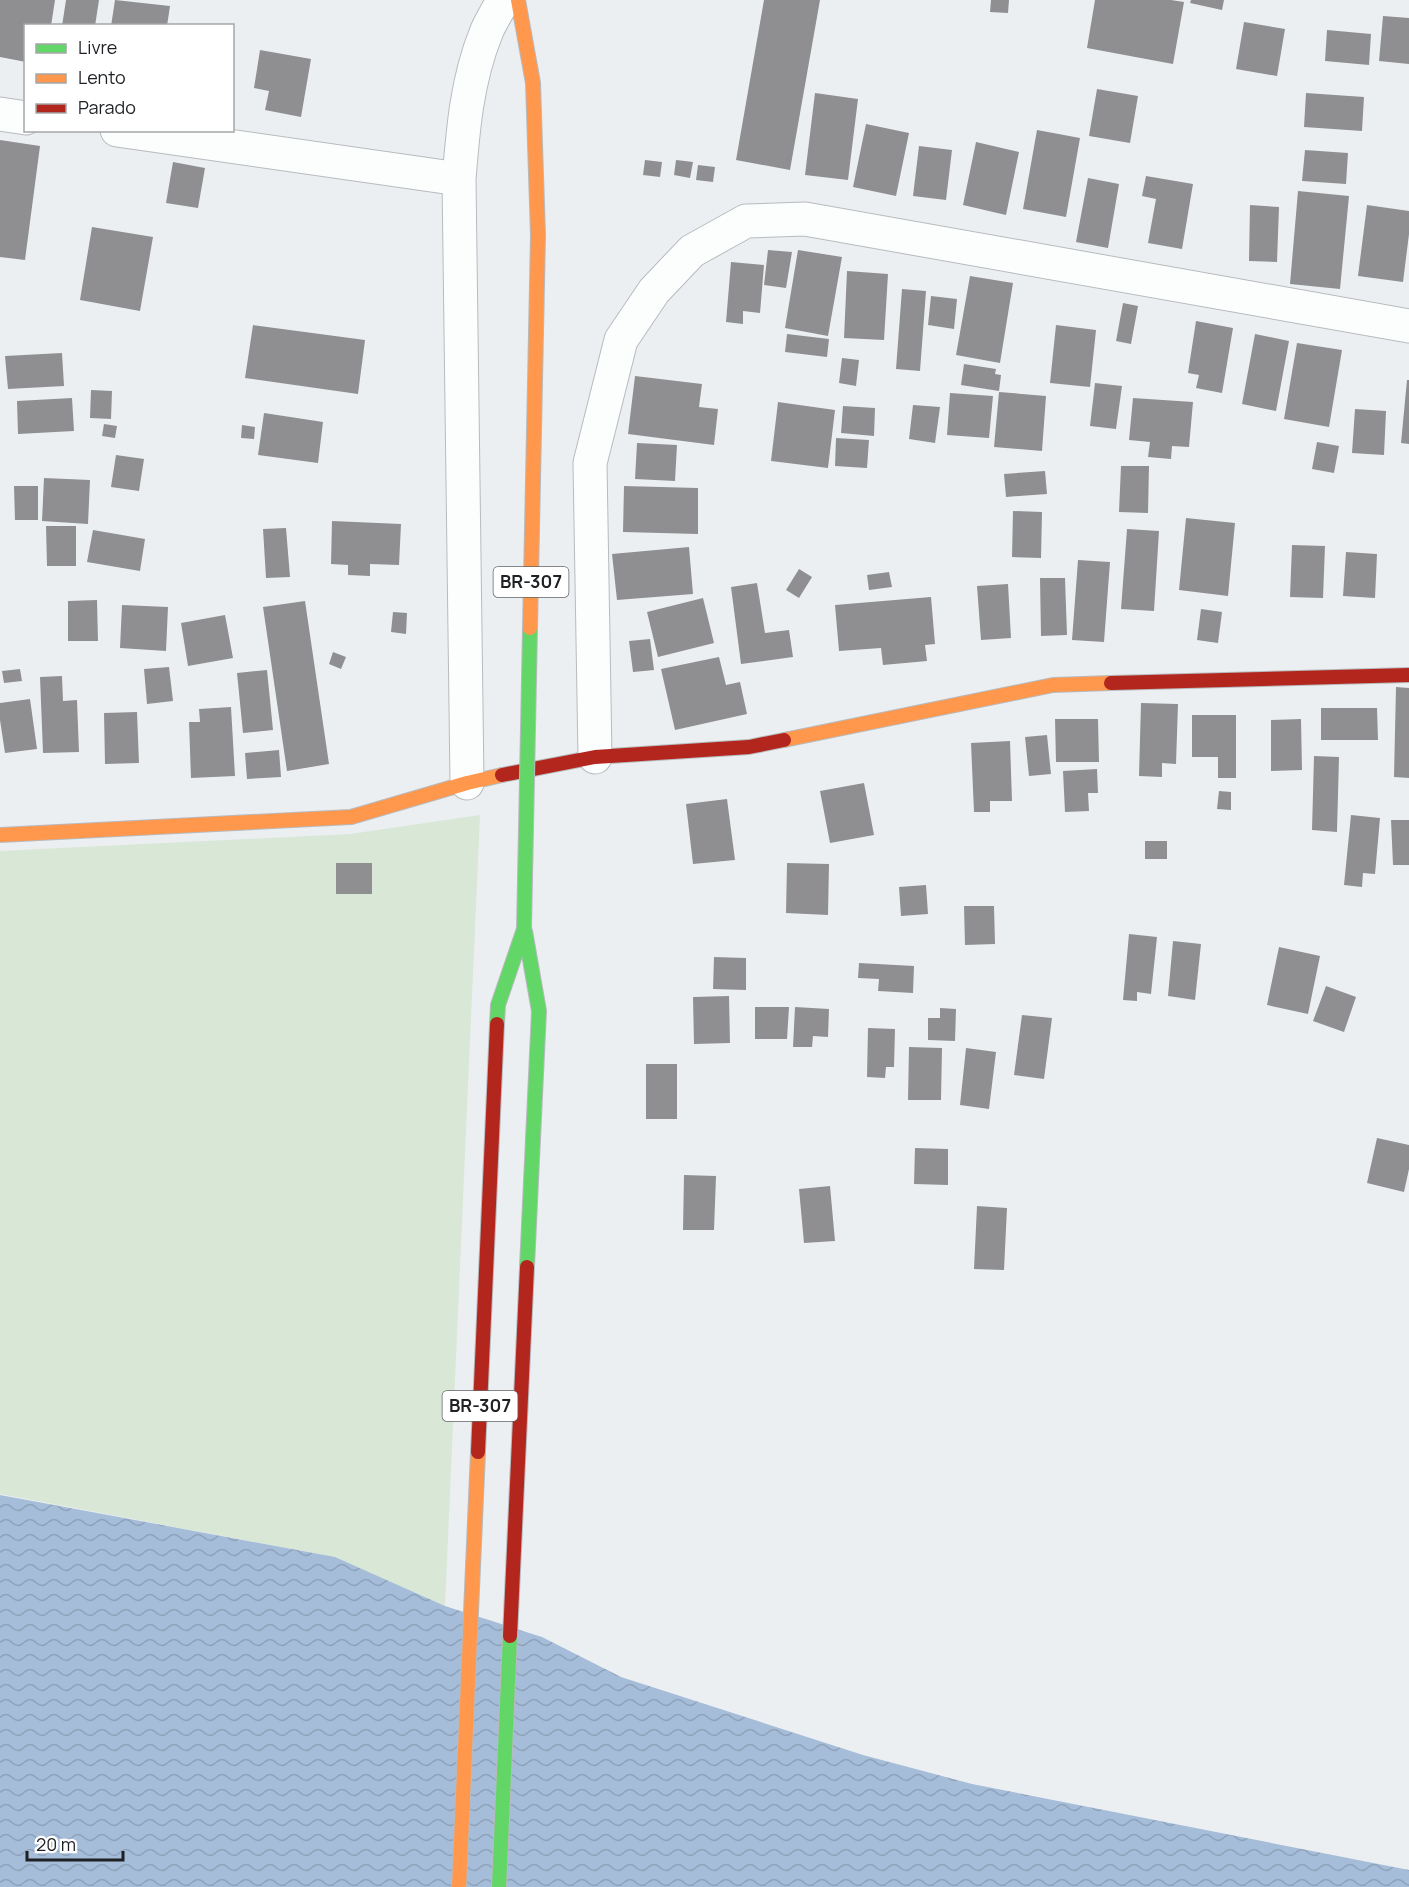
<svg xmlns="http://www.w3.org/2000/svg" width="1409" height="1887" font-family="Manrope,sans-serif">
  <defs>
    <pattern id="water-waves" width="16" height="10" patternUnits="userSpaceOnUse" patternTransform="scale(1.5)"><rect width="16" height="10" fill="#a5bdd9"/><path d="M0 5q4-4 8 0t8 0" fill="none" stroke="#8ea2ba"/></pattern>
  </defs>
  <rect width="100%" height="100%" fill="#eceff2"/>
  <path fill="#d9e7d6" d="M480 815 445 1606 335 1557 0 1494V851L350 834Z"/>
  <path fill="url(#water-waves)" d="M0 1495 335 1557 445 1606 542 1637 621 1677 863 1755 972 1784 1409 1870V1887H0Z"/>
  <path fill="#8f8f91" d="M0 0H55L51 26H26V62L0 57Z
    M66 0H99L95 26H62Z
    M115 0 170 6 167 26H111Z
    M764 0H820L790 170 736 160Z
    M991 0H1009L1008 13 990 12Z
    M1095 0H1171L1184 2 1173 64 1087 48Z
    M1191 0H1224L1222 10 1190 3Z
    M1383 16 1409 18V64L1379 61Z
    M1244 22 1285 29 1277 76 1236 69Z
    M1327 30 1371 34 1369 65 1325 61Z
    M260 50 311 59 301 117 265 110 269 91 254 88Z
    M1097 89 1138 96 1130 143 1089 136Z
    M815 93 858 99 848 180 805 175Z
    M1306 93 1364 97 1362 131 1304 127Z
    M866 124 909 133 896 196 853 187Z
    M1037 130 1080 138 1066 217 1023 209Z
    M0 140 40 146 25 260 0 257Z
    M976 142 1019 152 1006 215 963 205Z
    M919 146 952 150 946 200 913 196Z
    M1305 150 1348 153 1346 184 1302 181Z
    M645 160 662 162 660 177 643 175Z
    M676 160 693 162 690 178 674 175Z
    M173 162 205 168 198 208 166 203Z
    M698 165 715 167 713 182 696 180Z
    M1146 176 1193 184 1182 249 1148 243 1156 199 1142 196Z
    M1088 178 1119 184 1108 248 1076 242Z
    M1298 191 1349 196 1340 289 1290 284Z
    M1250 205 1279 207 1277 262 1249 261Z
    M1367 205 1409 211V234L1403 282 1358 276Z
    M92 227 153 237 140 311 80 300Z
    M768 250 792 252 786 288 764 285Z
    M798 250 842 257 828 336 785 328Z
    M731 262 764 265 760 313 743 311V324L726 322Z
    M847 271 888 274 884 340 844 338Z
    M970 276 1013 283 1000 363 956 355Z
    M902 289 926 291 920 371 896 369Z
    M931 296 957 299 954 329 928 325Z
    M1123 303 1138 306 1131 344 1116 341Z
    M1196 321 1233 328 1222 393 1196 388 1199 375 1188 373Z
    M253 325 365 340 358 394 245 378Z
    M1056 325 1096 330 1090 387 1050 383Z
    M787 334 829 339 827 357 785 352Z
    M1255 334 1289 341 1276 411 1242 404Z
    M1297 343 1342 350 1329 427 1284 419Z
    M62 353 64 386 8 389 5 356Z
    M842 358 859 360 856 386 839 383Z
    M964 364 996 369 995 374 1001 375 999 391 961 385Z
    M635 376 702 384 699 407 718 409 714 445 628 434Z
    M1407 380H1409V444L1401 443Z
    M1095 383 1122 386 1116 429 1090 426Z
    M91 390 112 391 111 419 90 418Z
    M999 392 1046 396 1042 451 994 447Z
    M950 393 993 396 989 438 947 435Z
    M72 398 74 431 18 434 17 401Z
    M1133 398 1193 402 1189 447 1172 446 1171 459 1148 457 1150 442 1129 440Z
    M778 402 835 410 828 468 771 461Z
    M913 405 940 407 935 443 909 439Z
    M843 406 875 408 874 436 841 433Z
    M1355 409 1386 411 1384 455 1352 453Z
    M264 413 323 422 318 463 258 455Z
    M104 424 117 426 115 438 102 436Z
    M242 425 255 427 254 439 241 438Z
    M836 438 869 440 867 468 835 466Z
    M1317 442 1339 446 1334 473 1312 469Z
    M637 443 677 445 675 481 635 479Z
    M116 455 144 459 139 491 111 487Z
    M1121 466H1149L1148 513 1119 512Z
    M1045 471 1047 494 1006 497 1004 474Z
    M44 478 90 480 88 524 42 521Z
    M14 486H38V520H15Z
    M624 486 698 488V534L623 532Z
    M1013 511 1042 512 1041 558 1012 557Z
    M1186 518 1235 523 1228 596 1179 590Z
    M332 521 401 524 399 565 370 564V576L348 575V565L331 564Z
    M46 526H76V566H47Z
    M286 528 290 577 266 578 263 529Z
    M1127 529 1159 531 1154 611 1121 609Z
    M93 530 145 539 140 571 87 562Z
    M1292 545 1325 546 1323 598 1290 597Z
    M689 547 693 594 617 600 612 554Z
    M1346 552 1377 554 1375 598 1343 596Z
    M1078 560 1110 562 1104 642 1072 640Z
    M799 569 812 577 799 598 786 590Z
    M889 572 892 587 869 590 867 575Z
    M1040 578H1065L1067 635 1041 636Z
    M757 583 765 633 789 630 793 657 741 664 731 587Z
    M1008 584 1011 638 981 640 977 586Z
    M931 597 935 644 925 645 927 661 883 665 881 648 839 651 835 605Z
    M703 598 714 643 658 657 647 612Z
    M97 600 98 641H68V601Z
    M305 601 329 764 287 771 263 607Z
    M122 605 168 607 166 651 120 648Z
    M1201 609 1222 612 1218 643 1197 640Z
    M393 612 407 613 406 634 391 632Z
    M225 615 233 658 188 666 181 623Z
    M650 639 654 670 633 672 629 641Z
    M333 652 346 657 341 669 329 664Z
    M719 657 726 685 740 682 747 714 675 730 661 669Z
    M169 667 173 701 147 704 144 669Z
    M20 669 22 681 4 683 2 671Z
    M267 670 273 730 243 733 237 673Z
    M62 676 63 701 77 700 79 752 43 753 40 677Z
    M1396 687 1409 688V778L1394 777Z
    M30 699 37 749 5 753 0 720V703Z
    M1141 703 1178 704 1176 764 1162 763V777L1139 776Z
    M231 707 235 776 191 778 189 722H200L199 709Z
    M1321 708H1377L1378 740H1321Z
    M137 712 139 763 105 764 104 713Z
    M1192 715H1236V778H1218V757H1192Z
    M1055 719H1098L1099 762H1056Z
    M1301 719 1302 770 1271 771V720Z
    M1047 735 1051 774 1029 776 1025 737Z
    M1010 741 1012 801H990V812H974L971 743Z
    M279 750 281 777 247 779 245 753Z
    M1314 756 1339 757 1337 832 1312 830Z
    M1097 769 1098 793H1088L1089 811 1065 812 1063 771Z
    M864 783 874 835 830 843 820 791Z
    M1219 791 1231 792V810L1217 809Z
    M727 799 735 860 693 864 686 804Z
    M1351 815 1380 818 1375 874 1363 873 1362 887 1344 885Z
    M1391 820H1409V865H1393Z
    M1145 841H1167V859H1145Z
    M336 863H372V894H336Z
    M787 863 829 864 828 915 786 913Z
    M926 885 928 914 901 916 899 887Z
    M964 906H994L995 944 965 945Z
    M1129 934 1157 937 1151 994 1137 992V1001L1123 1000Z
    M1173 941 1201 944 1195 1000 1168 996Z
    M1279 947 1320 956 1308 1014 1267 1005Z
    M714 957 746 958V990L713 989Z
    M859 963 914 966 913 993 878 991 879 979 858 978Z
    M1326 986 1356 997 1344 1032 1313 1021Z
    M729 996 730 1043 694 1044 693 997Z
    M755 1007H789L787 1039H755Z
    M795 1007 829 1009 828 1037 813 1036 812 1047H793Z
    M940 1008 956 1009 955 1041 928 1040V1018H940Z
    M1022 1015 1052 1018 1044 1079 1014 1075Z
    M868 1028 895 1029 894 1067H886L885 1078 867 1077Z
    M909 1047 942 1048 941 1100H908Z
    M966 1048 996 1052 989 1109 960 1105Z
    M646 1064H677V1119H646Z
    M1377 1138 1409 1145V1169L1404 1192 1367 1183Z
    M915 1148 948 1149V1185L914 1184Z
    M684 1175 716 1176 714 1230H683Z
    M830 1186 835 1241 804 1243 799 1189Z
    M977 1206 1007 1208 1004 1270 974 1269Z"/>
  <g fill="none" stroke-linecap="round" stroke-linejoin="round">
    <g stroke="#b8bbbe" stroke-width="35">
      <path id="street" d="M0 114 26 118
        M117 130 459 179
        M595 757 590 463 621 340 654 291 692 251 746 221 805 219 1409 326
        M467 783 459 179C463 129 467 80 486 33 490 22 498 11 503 0"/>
    </g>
    <g stroke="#b8bbbe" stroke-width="16">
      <path id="fast" d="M525 931 539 1011 527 1267
        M497 1024 498 1005 524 929
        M499 1887 510 1636"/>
    </g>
    <g stroke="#b8bbbe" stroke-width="16">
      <path id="slow" d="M518 0 533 83 538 235
        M784 740 1053 685 1111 683
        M0 835 351 817 467 783 502 775
        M459 1887 478 1452"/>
    </g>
    <g stroke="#b8bbbe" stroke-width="16">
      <path id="jam" d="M1111 683 1409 675
        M502 775 595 757 749 747 784 740
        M478 1452 497 1024
        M510 1636 527 1267"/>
    </g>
    <use href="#street" stroke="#fcfdfd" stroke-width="33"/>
    <use href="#fast" stroke="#63d668" stroke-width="14"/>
    <use href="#slow" stroke="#ff974d" stroke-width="14"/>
    <use href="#jam" stroke="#b3261e" stroke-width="14"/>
    <g stroke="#b8bbbe" stroke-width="16" stroke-linecap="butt">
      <path id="fast-bridge" d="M524 929 530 628"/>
    </g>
    <g stroke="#b8bbbe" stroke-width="16" stroke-linecap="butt">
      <path id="slow-bridge" d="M530 628 538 235"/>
    </g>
    <use href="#fast-bridge" stroke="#63d668" stroke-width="14"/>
    <use href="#slow-bridge" stroke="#ff974d" stroke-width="14"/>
  </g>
  <g text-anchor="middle" stroke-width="6" stroke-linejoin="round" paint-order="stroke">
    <g fill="#fff" stroke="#626466" stroke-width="1.5">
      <rect x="493.5" y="567" width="75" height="30" rx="4.5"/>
      <rect x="442.5" y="1391" width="75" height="30" rx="4.5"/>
    </g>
    <g font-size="18" font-weight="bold" fill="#1f2125">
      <text x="531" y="588">BR-307</text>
      <text x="480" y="1412">BR-307</text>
    </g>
  </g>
  <rect x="24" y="24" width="210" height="108" fill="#ffffff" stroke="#a5a6a8" stroke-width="1.5"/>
  <rect x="36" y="44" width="30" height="9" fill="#63d668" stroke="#a5a6a8" stroke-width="1.5"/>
  <text x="78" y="54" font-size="18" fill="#1f2125">Livre</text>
  <rect x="36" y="74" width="30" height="9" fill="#ff974d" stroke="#a5a6a8" stroke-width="1.5"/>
  <text x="78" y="84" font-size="18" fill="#1f2125">Lento</text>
  <rect x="36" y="104" width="30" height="9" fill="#b3261e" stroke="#a5a6a8" stroke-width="1.5"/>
  <text x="78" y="114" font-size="18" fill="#1f2125">Parado</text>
  <path d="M27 1851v9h96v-9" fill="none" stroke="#1f2125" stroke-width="3"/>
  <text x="36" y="1851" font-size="18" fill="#1f2125" stroke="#ffffff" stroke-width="4.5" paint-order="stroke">20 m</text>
</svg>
